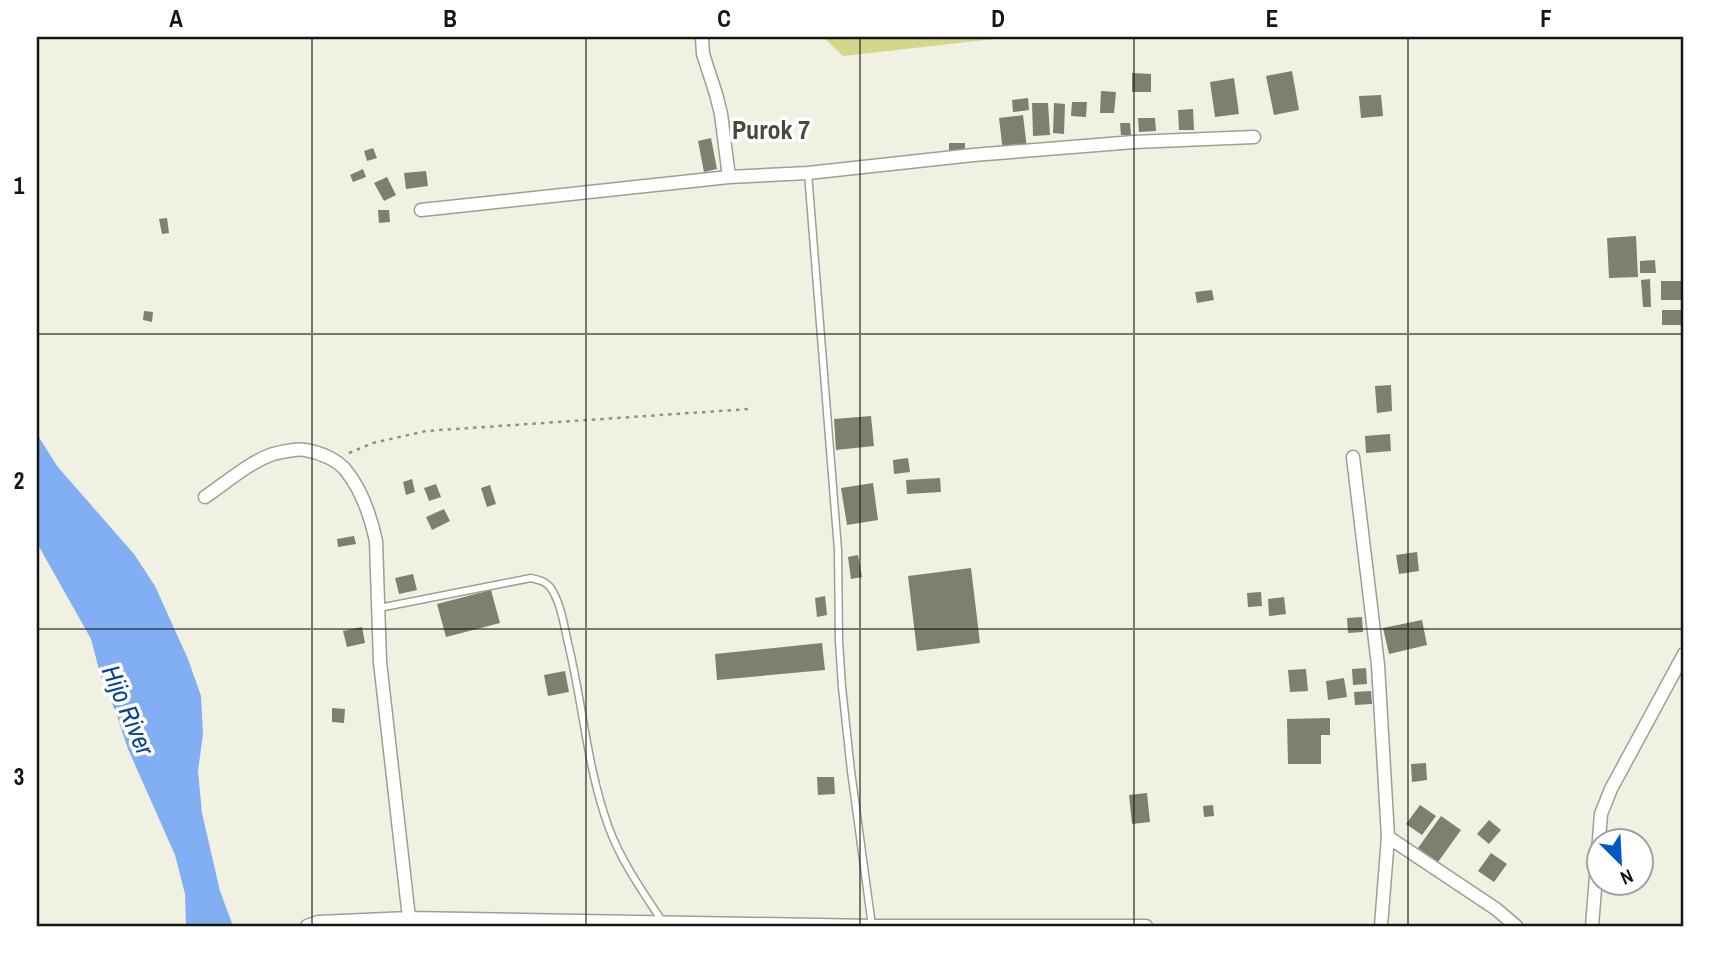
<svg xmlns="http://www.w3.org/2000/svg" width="1721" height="963" font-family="'Archivo Narrow',sans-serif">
  <rect width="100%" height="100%" fill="#f0f1e2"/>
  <path fill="#d4d68b" d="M823 37H1012L843 56Z"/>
  <path fill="#82aff4" d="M37 434 57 466 134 554 155 586 188 659 201 696 203 734 198 771 202 813 220 891 233 926H186L185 894 175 855 128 749 116 713 101 677 91 639 37 543Z"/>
  <path fill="#7e7e71" d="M1292 71 1299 110 1274 115 1266 76Z
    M1132 73 1151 74V92H1132Z
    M1234 78 1239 114 1215 117 1210 82Z
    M1101 91 1116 92 1114 113H1100Z
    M1381 95 1383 116 1361 118 1359 96Z
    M1028 98 1029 110 1013 112 1012 100Z
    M1072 102H1087L1086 117 1071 116Z
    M1032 103H1048L1050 135 1033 136Z
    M1054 103 1065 104 1064 134 1053 133Z
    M1193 109 1194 130H1179L1178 110Z
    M1023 115 1027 149 1003 152 999 118Z
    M1138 118H1155L1156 131 1139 132Z
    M1120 123H1130L1131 135H1121Z
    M711 138 717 169 704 172 698 141Z
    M949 143H965V153L949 154Z
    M373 148 377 158 367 161 364 151Z
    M363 169 366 177 353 182 350 175Z
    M426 171 428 186 406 189 404 173Z
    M387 177 396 195 384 201 374 183Z
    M378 210H389L390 222 379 223Z
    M167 218 169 233 162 234 159 219Z
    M1636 236 1638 277 1609 278 1607 238Z
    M1655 260 1656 273H1640V261Z
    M1650 279 1651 307H1643L1641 280Z
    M1661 281H1684V300H1661Z
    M1212 290 1214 300 1197 303 1195 292Z
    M1662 310H1681V325H1662Z
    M144 311 153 312 152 322 143 320Z
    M1391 385 1392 411 1377 413 1375 386Z
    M871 416 874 446 836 450 834 419Z
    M1390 434 1391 451 1366 453 1365 436Z
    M908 458 910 472 894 474 893 460Z
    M940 478 941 492 907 494 906 480Z
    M412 479 415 492 406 495 403 482Z
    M873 483 878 520 847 525 841 488Z
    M436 484 441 497 429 501 424 488Z
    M490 485 496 504 487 507 481 488Z
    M444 509 450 521 432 530 426 517Z
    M354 536 356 544 338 547 337 539Z
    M1417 552 1419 571 1399 574 1396 555Z
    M858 555 862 577 851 579 848 557Z
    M971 568 980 643 917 651 908 576Z
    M413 574 417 590 399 594 395 578Z
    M491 590 500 623 446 637 437 604Z
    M1261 592 1262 606 1248 607 1247 593Z
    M825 596 827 615 817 617 815 598Z
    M1284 597 1286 614 1269 616 1268 599Z
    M1362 617 1363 632 1348 633 1347 618Z
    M1422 620 1427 645 1389 654 1383 628Z
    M362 627 365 643 347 647 343 631Z
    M822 643 825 670 717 680 715 654Z
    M1366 668 1367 684 1353 685 1352 669Z
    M1306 669 1308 691 1290 692 1288 670Z
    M565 671 569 692 548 696 544 675Z
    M1344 678 1347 697 1328 700 1326 681Z
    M1371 691 1372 704 1355 705 1354 692Z
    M332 708 345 709 344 723 332 722Z
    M1330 718V735H1321V764H1288L1287 719Z
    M1426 763 1427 780 1412 782 1411 764Z
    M817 777H834L835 794 818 795Z
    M1147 793 1150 822 1132 824 1129 795Z
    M1213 805 1214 816 1204 817 1203 806Z
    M1420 805 1436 816 1422 835 1406 824Z
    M1441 816 1461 830 1438 862 1418 848Z
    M1489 820 1501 830 1489 844 1477 834Z
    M1491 853 1507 864 1494 882 1478 871Z"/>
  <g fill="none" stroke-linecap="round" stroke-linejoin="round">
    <g stroke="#9e9f91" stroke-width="9">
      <path id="lane" d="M808 173 838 550 839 641 842 687 851 771 872 926
        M379 608 531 578C539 580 545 581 550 587 561 602 564 626 568 643 583 704 587 769 609 828 621 861 643 892 662 921"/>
    </g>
    <g stroke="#9e9f91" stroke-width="15">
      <path id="street" d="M702 37 703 54 716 94 721 114 729 177
        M421 210 729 177 808 173 973 155 1134 142 1254 137
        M1353 457 1378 665 1388 837 1496 909 1516 926
        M205 497C227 482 248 463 273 454 282 452 297 448 305 450 319 452 339 460 347 472 362 491 371 518 376 541L380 662 409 918
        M307 926 318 922 409 918 872 926H1146
        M1381 926 1388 837
        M1592 926 1601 814 1611 789 1684 654"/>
    </g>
    <path stroke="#909186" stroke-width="2.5" stroke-dasharray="3.5 5" stroke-linecap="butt" d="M349 453 373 443 426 431 749 409"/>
    <use href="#lane" stroke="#fff" stroke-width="6"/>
    <use href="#street" stroke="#fff" stroke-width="12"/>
  </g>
  <path fill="none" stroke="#151510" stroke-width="2" stroke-opacity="0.55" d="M312 37V926M586 37V926M860 37V926M1134 37V926M1408 37V926M37 334H1684M37 629H1684"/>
  <g text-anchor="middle" stroke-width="7" stroke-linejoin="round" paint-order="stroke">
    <g font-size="26" font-weight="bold" fill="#48493c" stroke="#fff">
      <text x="771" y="139">Purok 7</text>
    </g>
    <g font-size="26" font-style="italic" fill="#094492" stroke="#fff">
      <text transform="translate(128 710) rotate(67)" y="9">Hijo River</text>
    </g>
  </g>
  <rect width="1721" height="963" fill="none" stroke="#ffffff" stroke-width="77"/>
  <g transform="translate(1620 862) rotate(156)"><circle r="33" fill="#ffffff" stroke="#a1a19f" stroke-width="2"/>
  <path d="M0-5L12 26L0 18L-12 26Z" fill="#0058c1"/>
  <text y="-10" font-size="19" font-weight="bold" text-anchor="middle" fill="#151510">N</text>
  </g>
  <rect x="38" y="38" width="1644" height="887" fill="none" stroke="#151510" stroke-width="2.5"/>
  <g font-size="23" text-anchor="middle" font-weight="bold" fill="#151510">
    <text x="176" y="27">A</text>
    <text x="450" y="27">B</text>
    <text x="724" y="27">C</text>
    <text x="998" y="27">D</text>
    <text x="1272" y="27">E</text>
    <text x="1546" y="27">F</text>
    <text x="19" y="194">1</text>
    <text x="19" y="489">2</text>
    <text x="19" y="785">3</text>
  </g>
</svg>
